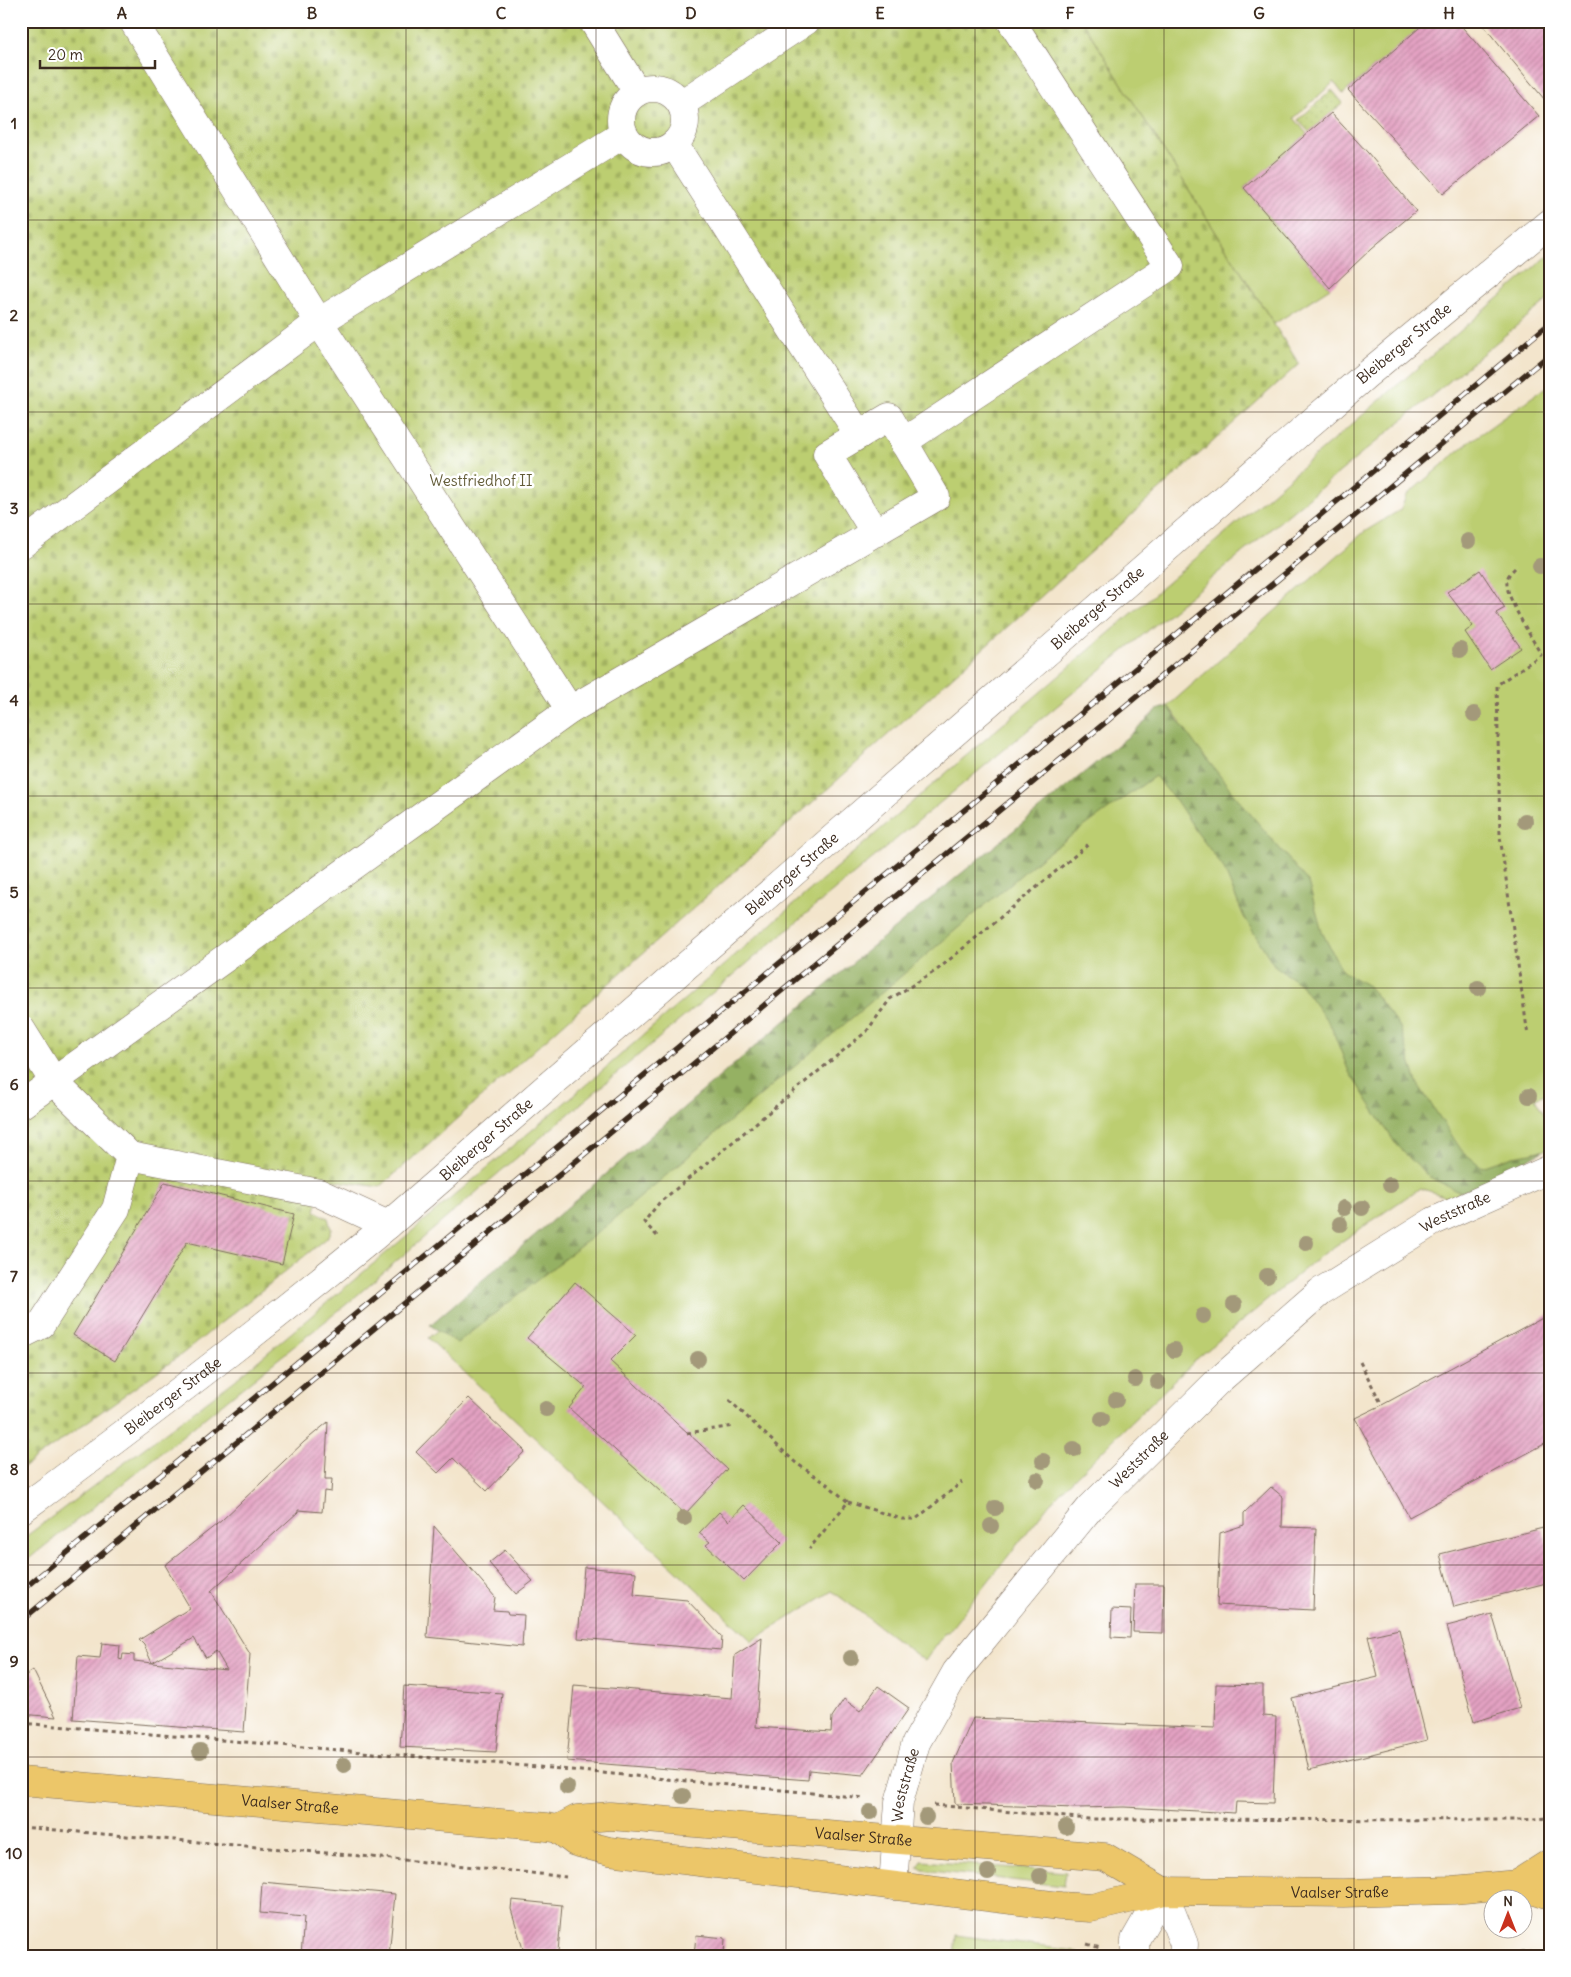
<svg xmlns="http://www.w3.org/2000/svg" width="1571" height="1977" font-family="Delius,sans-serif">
  <defs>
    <pattern id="forest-firs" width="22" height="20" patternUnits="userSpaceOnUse" patternTransform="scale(1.25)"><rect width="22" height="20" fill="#95b163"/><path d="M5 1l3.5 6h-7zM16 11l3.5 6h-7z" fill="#7b9051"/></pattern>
    <pattern id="cemetery-stones" width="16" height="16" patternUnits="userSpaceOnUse" patternTransform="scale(1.25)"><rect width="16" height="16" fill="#bcce71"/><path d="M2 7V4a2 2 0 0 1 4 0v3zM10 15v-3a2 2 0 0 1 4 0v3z" fill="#a2b161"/></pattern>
    <pattern id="garden-dots" width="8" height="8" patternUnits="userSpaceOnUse" patternTransform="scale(1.25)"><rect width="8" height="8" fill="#bcce71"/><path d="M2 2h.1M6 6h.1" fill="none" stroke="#a2b161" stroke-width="1.8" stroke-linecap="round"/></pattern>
    <pattern id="building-hatch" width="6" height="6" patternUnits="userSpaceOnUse" patternTransform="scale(1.25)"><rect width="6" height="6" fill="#e4a2c3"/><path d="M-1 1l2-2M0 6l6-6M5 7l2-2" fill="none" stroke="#ba849e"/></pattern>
  </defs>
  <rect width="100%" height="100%" fill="#fff"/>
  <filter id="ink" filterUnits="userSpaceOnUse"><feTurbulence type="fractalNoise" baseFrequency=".02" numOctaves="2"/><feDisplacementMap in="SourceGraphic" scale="10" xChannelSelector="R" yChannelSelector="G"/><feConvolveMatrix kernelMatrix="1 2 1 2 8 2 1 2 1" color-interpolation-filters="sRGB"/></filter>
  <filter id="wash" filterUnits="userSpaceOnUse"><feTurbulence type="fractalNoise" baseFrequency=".0096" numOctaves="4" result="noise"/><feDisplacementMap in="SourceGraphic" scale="20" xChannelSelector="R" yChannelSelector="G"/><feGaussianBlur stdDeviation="1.12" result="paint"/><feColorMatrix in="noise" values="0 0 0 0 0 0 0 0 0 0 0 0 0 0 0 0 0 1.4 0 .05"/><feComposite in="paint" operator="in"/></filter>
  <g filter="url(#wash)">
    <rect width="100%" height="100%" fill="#f3e5cc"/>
    <path fill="#bcce71" stroke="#7c7c48" d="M1082 21H1428L1343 94 1334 82 1294 118 1307 134 1244 188 1330 288 1274 324Z
      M1550 254V298L819 903 488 1182 348 1303 21 1565V1540L234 1381 594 1078 817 884Z
      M1550 384V1092L1535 1098 1550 1125V1146L1543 1151 1534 1152 1473 1187 1429 1177 1461 1192 1450 1198 1420 1188 1319 1257 1199 1357 1127 1426 1051 1502 948 1632H945L925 1661 832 1591 752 1641 428 1338 1162 739 1181 722 1168 706 1364 532 1400 510 1407 495 1468 443Z
      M922 1861 1066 1872 1064 1886 923 1870 918 1867Z
      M956 1935 1074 1951 1083 1956H954Z"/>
    <path fill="url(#forest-firs)" stroke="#686e40" d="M1168 706 1195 744 1242 804 1308 882 1322 932 1342 971 1368 986 1400 1027 1417 1083 1462 1151 1482 1167 1513 1156 1543 1151 1477 1187 1461 1192 1429 1177 1397 1146 1349 1072 1331 1026 1301 985 1274 965 1244 917 1223 867 1196 831 1178 803 1155 776 1043 856 611 1222 457 1343 430 1325 856 960 1131 734 1157 710Z"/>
    <path fill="url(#cemetery-stones)" stroke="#7c7c48" d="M21 21H1082L1299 364 832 785 380 1187 323 1179 315 1211 328 1218 331 1229 327 1238 182 1354 21 1469Z"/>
    <path fill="url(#garden-dots)" stroke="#7c7c48" d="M1332 90 1343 103 1309 132 1298 120Z"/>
    <g id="blocks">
      <path fill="url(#building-hatch)" fill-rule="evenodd" d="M1427 21H1457L1539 116 1443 194 1348 90Z
        M1480 21H1550V106L1500 46Z
        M1331 113 1368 153 1416 211 1372 248 1330 288 1244 188Z
        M1480 570 1505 608 1496 613 1521 648 1490 669 1465 632 1473 626 1447 592Z
        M165 1182 294 1214 282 1264 187 1242 115 1361 73 1335Z
        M575 1282 636 1335 610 1361 727 1469 685 1514 569 1408 586 1387 527 1338Z
        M1550 1314V1441L1409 1517 1355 1418 1382 1405Z
        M469 1398 525 1451 487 1491 453 1458 438 1473 416 1452Z
        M328 1422 325 1479H332L331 1492 324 1491 322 1512 298 1510V1512L211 1591 250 1654 244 1732 73 1719 78 1656 100 1658 102 1643 120 1645 119 1659 122 1660 123 1654 134 1655V1661L152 1663 144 1645 139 1640 190 1608 165 1565 221 1521 304 1442ZM194 1638 206 1658 216 1651 227 1670 152 1663Z
        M1271 1487 1283 1497 1282 1527 1316 1528 1313 1610 1217 1605 1220 1533 1244 1525V1513Z
        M744 1505 782 1542 744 1581 706 1545 710 1542 699 1533 719 1512 729 1521Z
        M434 1526 495 1597 493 1610 507 1611 508 1614 524 1615 522 1647 427 1637Z
        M1543 1528 1550 1555V1582L1454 1607 1440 1554Z
        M505 1550 533 1581 516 1594 489 1563Z
        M584 1567 636 1572 634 1595 687 1600 722 1637 721 1650 578 1638Z
        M1135 1584H1164L1163 1633 1133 1632Z
        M1112 1609 1131 1610 1130 1638 1111 1637Z
        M1492 1614 1520 1708 1474 1722 1447 1626Z
        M1399 1629 1427 1740 1309 1770 1292 1698 1378 1677 1368 1636Z
        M762 1638 756 1727 831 1732 832 1717 844 1699 860 1711 878 1686 909 1708 863 1775 809 1770 808 1780 567 1761 574 1685 732 1698 735 1655Z
        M33 1670 56 1717 21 1714V1679Z
        M1216 1684 1263 1685V1716L1276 1717 1273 1803 1236 1802 1235 1813 1124 1807 1076 1808 955 1804 953 1763 973 1718 1215 1728Z
        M404 1686 502 1693 496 1752 400 1747Z
        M262 1882 395 1894 389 1956H301L304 1917 260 1913Z
        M512 1900 562 1905 558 1952 523 1949 511 1909Z
        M696 1935 725 1938 724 1956H694Z"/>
    </g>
  </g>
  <g filter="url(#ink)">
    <use href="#blocks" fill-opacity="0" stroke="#7b6b5b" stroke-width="1"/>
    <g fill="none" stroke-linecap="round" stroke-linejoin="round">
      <g stroke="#7b6b5b" stroke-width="29">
        <g id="minor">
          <path d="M133 21 319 322 570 710"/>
          <path d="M593 21 637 92"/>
          <circle cx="653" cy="120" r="32"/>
          <path d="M681 104 806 21"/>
          <path d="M674 144 859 435"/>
          <path d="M903 442 1170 266 1011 21"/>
          <path d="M21 545 319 322 624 134"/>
          <path d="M21 1029 54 1082 130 1156 116 1209 41 1325 21 1335"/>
          <path d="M21 1105 570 710 936 497 889 417 827 454 875 533"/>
          <path d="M130 1156 319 1193 388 1225"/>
          <path id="s1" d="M21 1510C146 1418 269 1324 388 1225L1366 375 1550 223"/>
          <path id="s2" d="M893 1886 899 1802 916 1743 956 1672 1090 1508 1217 1382 1320 1292 1434 1221 1550 1169"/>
          <path d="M1163 1891 1184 1944 1183 1956"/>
          <path d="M1135 1956V1940L1163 1891"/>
        </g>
      </g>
      <g stroke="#7b6b5b" stroke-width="29">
        <g id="major">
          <path id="s3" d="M21 1781 547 1827 558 1829 575 1842 609 1851 1060 1906 1091 1908 1163 1891 1343 1893 1453 1890 1517 1884 1550 1895"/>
          <path id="s4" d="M558 1829 577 1819 610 1816 1105 1857 1163 1891"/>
          <path d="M1517 1884 1550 1863"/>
        </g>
      </g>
      <path stroke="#7b6b5b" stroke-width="3" stroke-dasharray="4 4" stroke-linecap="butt" d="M1515 568C1510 573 1506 577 1507 585 1508 601 1533 639 1541 655L1497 685 1500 836 1528 1036
        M657 1236 644 1222 659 1203 867 1031 890 999 937 970 1090 843
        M1360 1362 1382 1405
        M729 1400 796 1463 827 1484 848 1502 809 1549
        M687 1433 734 1426
        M848 1502 902 1519H916L962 1482
        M21 1723 550 1768 865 1798
        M934 1805 1089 1819 1520 1820 1550 1818
        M21 1827C203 1843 385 1856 566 1877
        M1087 1944 1100 1948
        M1480 1956 1550 1951"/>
      <use href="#minor" stroke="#fff" stroke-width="28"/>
      <use href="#major" stroke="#ecc669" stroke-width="28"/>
      <g stroke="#3b2a1e" stroke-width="5.5">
        <path id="rail" d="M21 1591 1293 538 1550 323
          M21 1621 1550 354"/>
      </g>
      <use href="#rail" stroke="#fff" stroke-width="4" stroke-dasharray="11" stroke-linecap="butt"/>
    </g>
    <g fill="#a3997a">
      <circle cx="1468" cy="541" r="8"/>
      <circle cx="1540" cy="566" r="8"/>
      <circle cx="1460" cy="650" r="8"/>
      <circle cx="1474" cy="714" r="8"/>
      <circle cx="1525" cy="821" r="8"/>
      <circle cx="1478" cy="988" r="8"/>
      <circle cx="1529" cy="1096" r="8"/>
      <circle cx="1390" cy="1185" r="8"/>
      <circle cx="1344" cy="1208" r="8"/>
      <circle cx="1362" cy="1208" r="8"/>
      <circle cx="1340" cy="1224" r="8"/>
      <circle cx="1306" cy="1243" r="8"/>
      <circle cx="1267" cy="1276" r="8"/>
      <circle cx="1234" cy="1305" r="8"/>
      <circle cx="1203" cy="1316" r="8"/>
      <circle cx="1174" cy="1350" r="8"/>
      <circle cx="698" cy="1359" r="8"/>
      <circle cx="1135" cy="1379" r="8"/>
      <circle cx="1158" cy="1382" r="8"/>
      <circle cx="1116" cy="1400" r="8"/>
      <circle cx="546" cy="1409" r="8"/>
      <circle cx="1102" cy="1419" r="8"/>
      <circle cx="1074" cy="1449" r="8"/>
      <circle cx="1043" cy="1461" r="8"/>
      <circle cx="1037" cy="1480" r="8"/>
      <circle cx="995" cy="1508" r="8"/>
      <circle cx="684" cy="1518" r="8"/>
      <circle cx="991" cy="1526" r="8"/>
      <circle cx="851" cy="1658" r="8"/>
      <circle cx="200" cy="1751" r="8"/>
      <circle cx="344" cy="1765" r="8"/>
      <circle cx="567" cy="1787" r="8"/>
      <circle cx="683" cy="1796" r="8"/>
      <circle cx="870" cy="1812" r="8"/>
      <circle cx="926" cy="1817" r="8"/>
      <circle cx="1066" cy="1827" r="8"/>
      <circle cx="988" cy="1872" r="8"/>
      <circle cx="1040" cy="1876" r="8"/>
    </g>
  </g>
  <path fill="none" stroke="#3b2a1e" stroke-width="1" stroke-opacity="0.55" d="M217 21V1956M406 21V1956M596 21V1956M786 21V1956M975 21V1956M1164 21V1956M1354 21V1956M21 220H1550M21 412H1550M21 604H1550M21 796H1550M21 988H1550M21 1181H1550M21 1373H1550M21 1565H1550M21 1757H1550"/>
  <g text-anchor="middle" stroke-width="5" stroke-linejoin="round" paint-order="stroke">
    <g font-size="15" fill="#3b2a1e" stroke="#fff">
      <text dy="5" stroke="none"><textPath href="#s1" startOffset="1810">Bleiberger Straße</textPath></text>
      <text dy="5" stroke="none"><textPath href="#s1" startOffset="1405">Bleiberger Straße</textPath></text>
      <text dy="5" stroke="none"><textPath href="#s1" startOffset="1000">Bleiberger Straße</textPath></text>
      <text dy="5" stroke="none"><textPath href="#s1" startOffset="595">Bleiberger Straße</textPath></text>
      <text dy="5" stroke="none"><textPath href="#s2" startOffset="912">Weststraße</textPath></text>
      <text dy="5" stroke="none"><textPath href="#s1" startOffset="190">Bleiberger Straße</textPath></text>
      <text dy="5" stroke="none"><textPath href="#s2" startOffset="508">Weststraße</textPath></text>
      <text dy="5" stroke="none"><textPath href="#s2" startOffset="102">Weststraße</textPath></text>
      <text dy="5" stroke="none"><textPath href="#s3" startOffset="270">Vaalser Straße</textPath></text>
      <text dy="5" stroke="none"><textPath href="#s4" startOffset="309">Vaalser Straße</textPath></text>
      <text dy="5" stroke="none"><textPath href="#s3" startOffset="1332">Vaalser Straße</textPath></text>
    </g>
    <g font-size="15" fill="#625b37" stroke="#fff">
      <text x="481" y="486">Westfriedhof II</text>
    </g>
  </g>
  <rect width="1571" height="1977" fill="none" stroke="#fff" stroke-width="55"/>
  <g transform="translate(1508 1914)"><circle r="24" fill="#ffffff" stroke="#b1aaa5"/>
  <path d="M0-4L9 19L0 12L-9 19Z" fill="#c8321e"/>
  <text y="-8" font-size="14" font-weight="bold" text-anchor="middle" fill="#3b2a1e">N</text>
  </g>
  <path d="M40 60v8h115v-8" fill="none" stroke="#3b2a1e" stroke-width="2.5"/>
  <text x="48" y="60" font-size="15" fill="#3b2a1e" stroke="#ffffff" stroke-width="4" paint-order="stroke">20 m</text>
  <rect x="28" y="28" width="1516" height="1922" fill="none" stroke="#3b2a1e" stroke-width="2"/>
  <g font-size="16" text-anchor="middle" font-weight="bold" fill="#3b2a1e">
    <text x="122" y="19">A</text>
    <text x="312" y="19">B</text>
    <text x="501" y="19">C</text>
    <text x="691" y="19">D</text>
    <text x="880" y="19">E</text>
    <text x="1070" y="19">F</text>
    <text x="1259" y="19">G</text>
    <text x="1449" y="19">H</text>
    <text x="14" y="129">1</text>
    <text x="14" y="321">2</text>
    <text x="14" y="514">3</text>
    <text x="14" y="706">4</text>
    <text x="14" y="898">5</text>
    <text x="14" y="1090">6</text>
    <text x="14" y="1282">7</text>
    <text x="14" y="1475">8</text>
    <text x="14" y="1667">9</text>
    <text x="14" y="1859">10</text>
  </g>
</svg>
